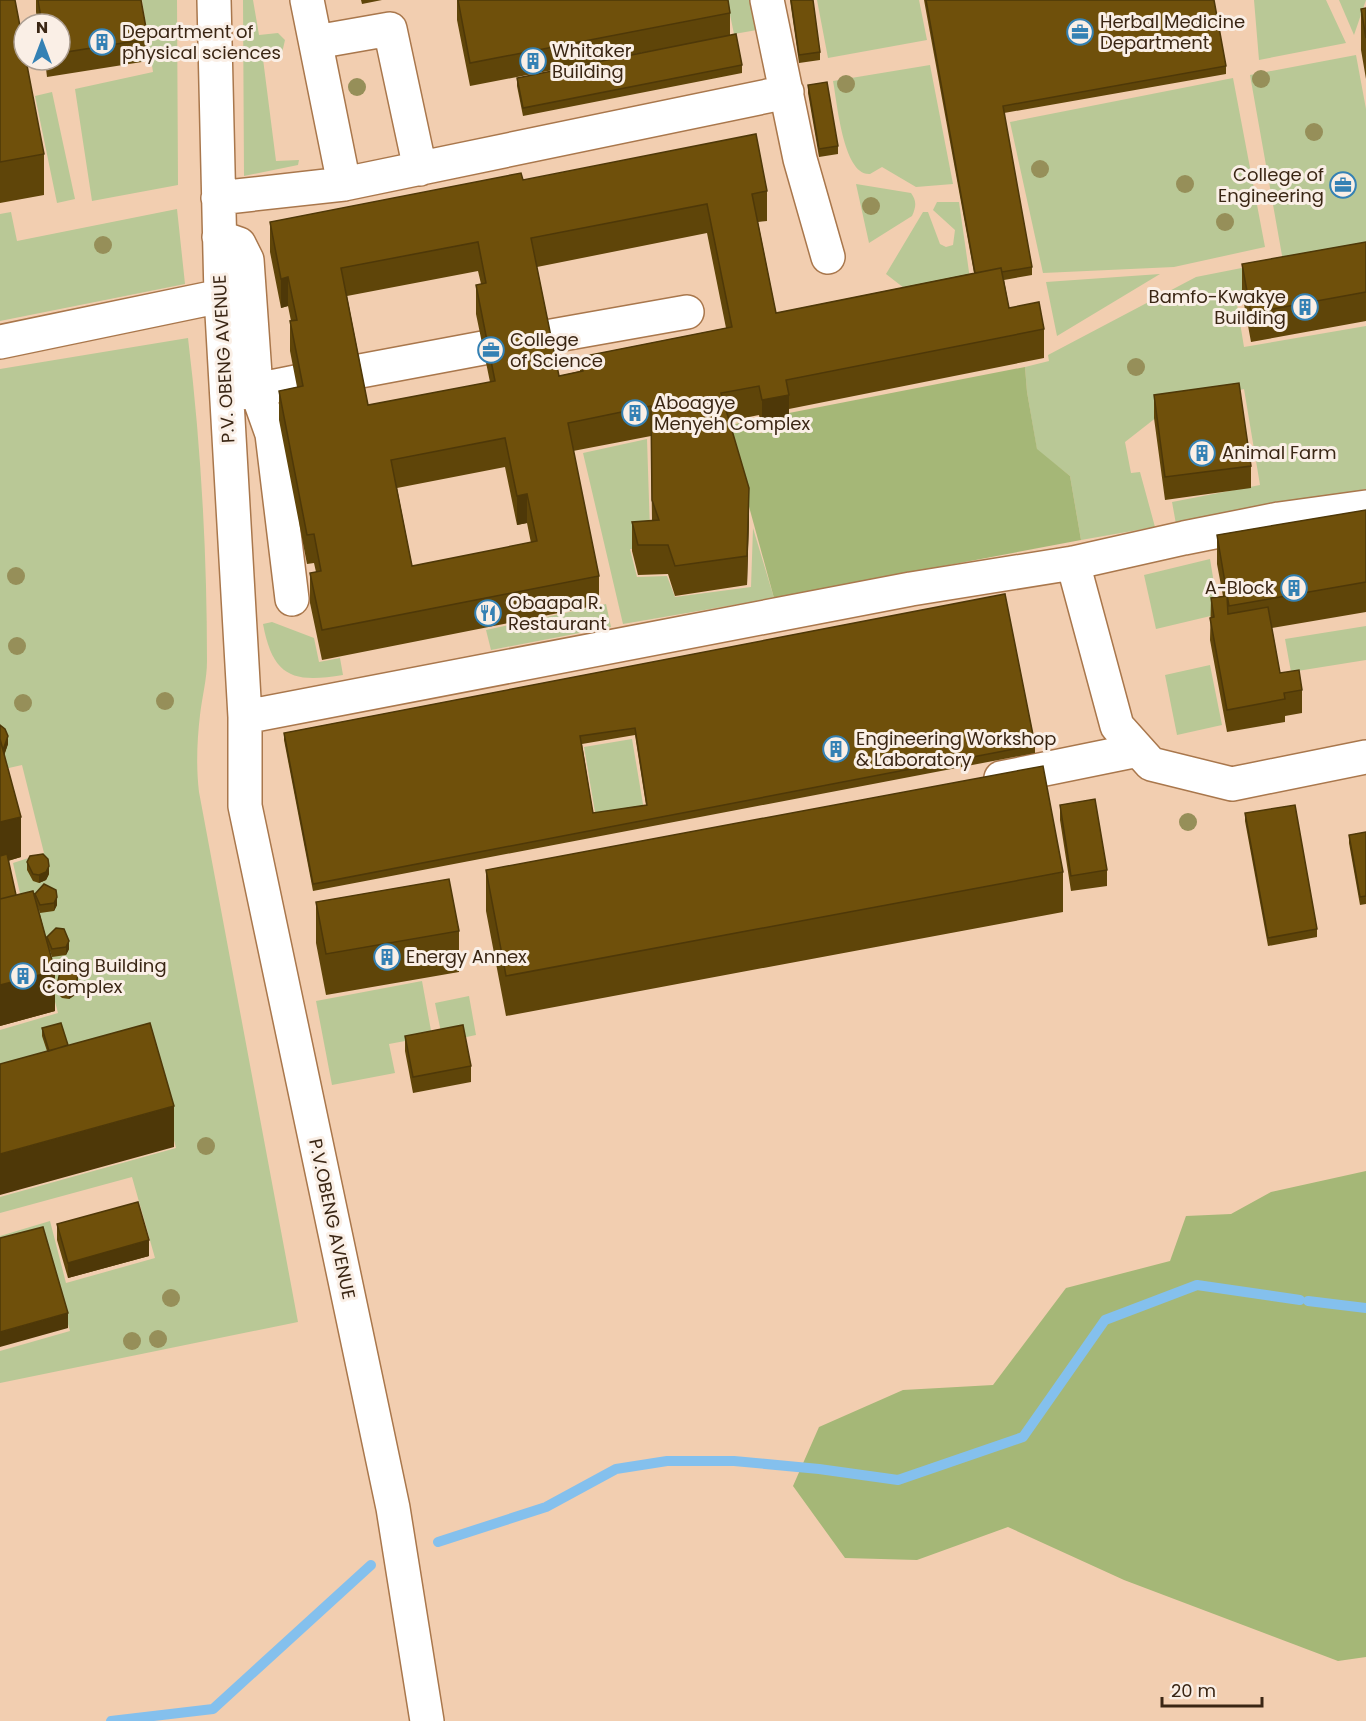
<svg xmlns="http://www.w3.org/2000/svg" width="1366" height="1721" font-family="Poppins,sans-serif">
  <rect width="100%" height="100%" fill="#feddc2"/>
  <path fill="#f2ceb0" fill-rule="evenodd" d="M0 0H1366V1721H0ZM24 24H60V60H24Z"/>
  <path fill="#b9c896" d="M142 0H177L178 185 92 201 75 89 153 72Z
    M243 0H253L259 35 278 33 285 40 282 53 263 59 276 161 299 160 298 165 244 176Z
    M727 0H751L757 30 734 34Z
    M817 0H919L927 40 828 58Z
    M1254 0H1326L1346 43 1259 60Z
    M1339 0H1366L1354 35Z
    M1356 55 1366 109V261L1286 278 1250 75Z
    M930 65 953 184 916 187 882 167 870 174C843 176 837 101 833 81Z
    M1233 78 1265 247 1174 267 1043 273 1010 122Z
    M52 92 75 199 57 203 35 96Z
    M856 184 911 193C917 201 916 207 912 216L869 243Z
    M937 202H959L971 286 904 288 886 274 923 212H928L940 244 946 247 953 245 955 230 933 210Z
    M177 209 185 284 0 321V214L11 212 17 241Z
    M1267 263 1271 284 1235 292 1244 347 1366 326V489L1176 524 1172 502 1260 485 1244 389 1171 406 1125 442 1131 473 1140 472 1155 527 1081 540 1070 476 1037 450 1027 392 1025 367 1049 361 1048 355 1196 277Z
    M1160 274 1057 336 1046 282Z
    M188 338C201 445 207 554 207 661 207 679 202 697 200 715 197 741 196 767 199 792L298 1322 0 1383V1351L70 1331 44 1240 0 1252V1236L50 1221 66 1283 155 1258 132 1177 0 1213V1197L176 1148 152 1058 0 1101V1030L58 1013 35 926 28 928 13 863 44 853 22 765 0 770V369Z
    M647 439 650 531 657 548 630 549 637 577 667 576 675 597 751 587 753 528 774 598 623 624 583 453Z
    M1210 559 1219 614 1156 629 1144 575Z
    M606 604 611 627 491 650 486 630Z
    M272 622 314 638 319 662 340 658 343 675C294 683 273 678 263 624Z
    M1366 626V660L1291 672 1285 639Z
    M1210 665 1222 725 1177 735 1165 675Z
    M632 739 644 810 596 818 584 747Z
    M422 981 432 1036 389 1044 395 1073 332 1085 316 1001Z
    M469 996 476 1035 443 1042 435 1003Z"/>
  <path fill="#a5b777" d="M1025 367 1027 392 1037 449 1070 476 1081 540 774 598 727 426 756 419 760 433 792 426 789 413Z
    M1366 1171V1657L1338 1661 1124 1580 1008 1527 917 1560 845 1558 793 1486 819 1427 903 1390 993 1385 1066 1288 1170 1261 1186 1216 1231 1214 1271 1192Z"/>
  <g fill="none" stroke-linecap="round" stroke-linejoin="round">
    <path stroke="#84c0ed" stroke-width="10" d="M1308 1301 1366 1308
      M438 1542 546 1507 616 1469 667 1461H734L819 1469 898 1480 1023 1437 1105 1320 1197 1285 1300 1300
      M111 1721 213 1709 371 1565"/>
    <g stroke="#a9774c" stroke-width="36">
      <path id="minor" d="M214 0 221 296 245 717V806L393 1508 427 1721
        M307 0 344 184
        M767 0 800 159 828 257
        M316 42 390 29 420 169
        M218 198 344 184 787 92
        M219 237 239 244 247 260 256 389 272 434 292 599
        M546 337 687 312
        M0 342 221 296
        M355 372 483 348
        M236 394 296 382
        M1073 563 1117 726 1151 764 1232 784 1366 757
        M245 717 911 589 1073 563 1184 538 1279 519 1366 507
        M1001 778 1138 750"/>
    </g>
    <use href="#minor" stroke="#fff" stroke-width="33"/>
  </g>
  <g fill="#968f59">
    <circle cx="1261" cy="79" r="9"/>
    <circle cx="846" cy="84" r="9"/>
    <circle cx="357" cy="87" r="9"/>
    <circle cx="1314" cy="132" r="9"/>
    <circle cx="1040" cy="169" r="9"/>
    <circle cx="1185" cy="184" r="9"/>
    <circle cx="871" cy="206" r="9"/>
    <circle cx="1225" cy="222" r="9"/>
    <circle cx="103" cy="245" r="9"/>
    <circle cx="1136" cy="367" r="9"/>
    <circle cx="16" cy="576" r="9"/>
    <circle cx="17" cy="646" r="9"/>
    <circle cx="165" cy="701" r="9"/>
    <circle cx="23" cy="703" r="9"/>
    <circle cx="1188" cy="822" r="9"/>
    <circle cx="206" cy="1146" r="9"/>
    <circle cx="171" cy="1298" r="9"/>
    <circle cx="158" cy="1339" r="9"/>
    <circle cx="132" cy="1341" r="9"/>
  </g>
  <path fill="#5f4509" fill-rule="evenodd" d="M0 0 44 154V195L0 203Z
    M36 0H141L148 39V61L47 77 45 60H60V24H38L36 12Z
    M361 0H382L362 4Z
    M457 0H728L730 13V35L742 65V73L523 116 517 86V78L656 50 470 86 457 20Z
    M790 0H813L820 52V60L799 63Z
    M924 0H1214L1226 66V74L1004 113 1032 267V275L1004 280 1009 308 1044 329V358L789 409V424L762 430 759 415 729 421 749 517 747 585 675 596 668 574 638 575 632 551V522L652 521 651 436 573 451 599 576V605L322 660 310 603V573L316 572 314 563 307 564 279 420V391L297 387 290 351V321H291L288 306 281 308 270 252V222L523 180 767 191V221L758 222 776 313 974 273ZM707 233 726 328 580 357V371L559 376 537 267ZM478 271 481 284 476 285V314L490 382 368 405 347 296ZM505 467 517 525 527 523 531 543 412 566 397 488Z
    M1366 8V79L1361 50V9Z
    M808 85 838 146V154L819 157 808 93Z
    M1366 242V321L1251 342 1242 293V264Z
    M1154 395 1251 466V488L1165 500 1154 418Z
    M1366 510V612L1272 628 1280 673 1302 690V713L1285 716V722L1227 732 1210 640 1211 598 1223 596 1217 564V535Z
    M1005 594 1035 745V753L313 891 284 740V733ZM635 735 646 805 593 813 582 744Z
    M0 725 8 744 4 755 21 857 8 861 16 895 35 897V894L57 905 54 911 40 913 38 907 47 942V937L69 949 66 955 52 957 49 948 55 1011 0 1026Z
    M1060 805 1107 870V886L1071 891 1060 820Z
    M1245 813 1317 929V937L1268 946 1245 821Z
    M1366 832V904L1360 905 1349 843V835Z
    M27 862 49 874 46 880 39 883 33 881 27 870Z
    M486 870 1063 872V912L506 1016 486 911Z
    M316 902 459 931V972L326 995 316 943Z
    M78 983 75 995 69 999 62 998 57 993V985Z
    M42 1028 68 1045 174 1147 47 1051 42 1036Z
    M405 1036 471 1066V1082L413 1093 405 1051Z
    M57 1224 149 1256 68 1278 57 1240Z"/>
  <path fill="#4e3808" d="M288 277V306L281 308V279Z
    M789 395V424L762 430V400Z
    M749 488V517L747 585V556Z
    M527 494V523L517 525V496Z
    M8 736V744L3 759V751Z
    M21 817V857L0 863V822Z
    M49 866V874L46 880 39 883V875Z
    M57 897V905L54 911V903Z
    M69 941V949L66 955V947Z
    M55 971V1011L0 1026V985Z
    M78 975V983L75 995 69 999V991Z
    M174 1106V1147L0 1195V1154Z
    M149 1240V1256L68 1278V1263Z
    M68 1313V1328L0 1347V1332Z"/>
  <path fill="#6f500b" stroke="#4e3808" stroke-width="1.5" fill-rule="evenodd" d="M0 0H15L24 47V60H26L44 154 0 162Z
    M38 0H141L148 39 60 53V24H42Z
    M458 0H728L730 13 470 63Z
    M791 0H813L820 52 799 55Z
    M926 0H1214L1226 66 1003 106 1032 267 1002 272 1001 268 975 273Z
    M1366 8V38L1361 9Z
    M736 34 742 65 523 108 517 78Z
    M827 82 838 146 819 149 808 85Z
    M756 134 767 191 752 194 776 313 1001 268 1009 308 1039 302 1044 329 786 380 789 395 762 400 759 386 721 393 749 488 747 556 675 566 668 545H638L632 522 659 520 652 500 651 406 568 423 599 576 322 630 310 573 321 571 314 534 307 535 279 391 303 386 290 321 297 320 288 277 281 279 270 222 521 173 523 180ZM707 204 732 327 580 357 583 371 559 376 531 238ZM478 242 486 283 476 285 495 381 368 405 341 268ZM505 438 517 496 527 494 537 541 412 566 391 460Z
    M1366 242V292L1251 313 1242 264Z
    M1239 383 1251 466 1165 477 1154 395Z
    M1366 510V582L1229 606 1217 535Z
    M1005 594 1035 745 313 884 284 733ZM635 728 647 805 593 813 580 736Z
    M1227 596 1228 614 1268 607 1280 673 1299 670 1302 690 1284 693 1285 699 1227 710 1210 618 1214 617 1211 598Z
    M0 725 5 729 8 736 3 750 0 739Z
    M0 739 21 817 0 822Z
    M1043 766 1063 872 506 976 486 870Z
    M1095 799 1107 870 1071 876 1060 805Z
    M1295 805 1317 929 1268 938 1245 813Z
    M1366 832V896L1360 897 1349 835Z
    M7 854 16 895 0 899V856Z
    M43 854 48 859 49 866 46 872 39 875 33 874 27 862 30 856Z
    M449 879 459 931 326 954 316 902Z
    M44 884 56 890 57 897 54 903 40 905 35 894Z
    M33 891 55 971 0 985V899Z
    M56 928 64 929 69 941 66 947 52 949 47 937Z
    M66 969 73 970 78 975 75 988 69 991 62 990 57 985 60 972Z
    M61 1023 68 1045 49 1051 42 1028Z
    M150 1023 174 1106 0 1154V1064Z
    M463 1025 471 1066 413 1077 405 1036Z
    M138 1202 149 1240 68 1263 57 1224Z
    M43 1227 68 1313 0 1332V1238Z"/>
  <defs>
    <g id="office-ring" transform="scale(1.35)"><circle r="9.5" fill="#faefe6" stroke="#3481b4" stroke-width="1.5"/><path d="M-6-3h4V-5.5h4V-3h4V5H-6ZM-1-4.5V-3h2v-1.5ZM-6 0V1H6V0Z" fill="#3481b4"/></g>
    <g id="building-ring" transform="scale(1.35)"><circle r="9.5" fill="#faefe6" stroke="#3481b4" stroke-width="1.5"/><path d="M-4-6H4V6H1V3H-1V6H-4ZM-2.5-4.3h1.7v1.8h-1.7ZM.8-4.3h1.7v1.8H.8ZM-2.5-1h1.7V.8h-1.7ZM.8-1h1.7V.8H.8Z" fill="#3481b4"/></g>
    <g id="restaurant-ring" transform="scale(1.35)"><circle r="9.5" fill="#faefe6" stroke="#3481b4" stroke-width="1.5"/><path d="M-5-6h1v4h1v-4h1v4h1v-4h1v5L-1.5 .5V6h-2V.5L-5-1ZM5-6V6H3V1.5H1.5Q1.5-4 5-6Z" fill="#3481b4"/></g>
  </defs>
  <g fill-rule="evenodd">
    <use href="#office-ring" x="1080" y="32"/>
    <use href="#building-ring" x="102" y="42"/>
    <use href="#building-ring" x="533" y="61"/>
    <use href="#office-ring" x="1343" y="185"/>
    <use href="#building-ring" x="1305" y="307"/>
    <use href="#office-ring" x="491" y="350"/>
    <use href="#building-ring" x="635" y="413"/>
    <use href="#building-ring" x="1202" y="453"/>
    <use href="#building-ring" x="1294" y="588"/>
    <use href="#restaurant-ring" x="488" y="613"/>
    <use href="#building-ring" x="836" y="749"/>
    <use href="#building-ring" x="387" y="957"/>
    <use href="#building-ring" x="23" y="976"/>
  </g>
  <g text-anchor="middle" stroke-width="6" stroke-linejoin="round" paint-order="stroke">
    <g font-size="18" fill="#3a2614" stroke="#faefe6" text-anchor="start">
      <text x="1100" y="28">Herbal Medicine<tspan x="1100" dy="21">Department</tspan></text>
      <text x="122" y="38">Department of<tspan x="122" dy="21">physical sciences</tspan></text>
      <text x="552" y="57">Whitaker<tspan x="552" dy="21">Building</tspan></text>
      <text x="1324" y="181" text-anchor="end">College of<tspan x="1324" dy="21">Engineering</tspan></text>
      <text x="1286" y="303" text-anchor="end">Bamfo-Kwakye<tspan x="1286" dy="21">Building</tspan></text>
      <text x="510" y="346">College<tspan x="510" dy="21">of Science</tspan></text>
      <text x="654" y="409">Aboagye<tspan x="654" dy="21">Menyeh Complex</tspan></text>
      <text x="1222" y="459">Animal Farm</text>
      <text x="1274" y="594" text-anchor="end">A-Block</text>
      <text x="508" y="609">Obaapa R.<tspan x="508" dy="21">Restaurant</tspan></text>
      <text x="856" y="745">Engineering Workshop<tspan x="856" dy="21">&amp; Laboratory</tspan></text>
      <text x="406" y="963">Energy Annex</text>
      <text x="42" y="972">Laing Building<tspan x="42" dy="21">Complex</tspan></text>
    </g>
    <g font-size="18" fill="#3a2614" stroke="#faefe6">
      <text transform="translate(224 359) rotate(-93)" y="6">P.V. OBENG AVENUE</text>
      <text transform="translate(332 1219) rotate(78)" y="6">P.V.OBENG AVENUE</text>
    </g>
  </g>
  <g transform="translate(42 42)"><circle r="28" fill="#faefe6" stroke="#ad9f92" stroke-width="1.5"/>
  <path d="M0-4.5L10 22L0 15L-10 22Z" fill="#3481b4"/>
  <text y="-9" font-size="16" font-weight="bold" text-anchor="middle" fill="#3a2614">N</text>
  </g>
  <path d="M1162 1697v9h100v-9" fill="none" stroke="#3a2614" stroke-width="3"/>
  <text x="1171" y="1697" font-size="18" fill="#3a2614" stroke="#faefe6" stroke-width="4.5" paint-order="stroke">20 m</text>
</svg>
